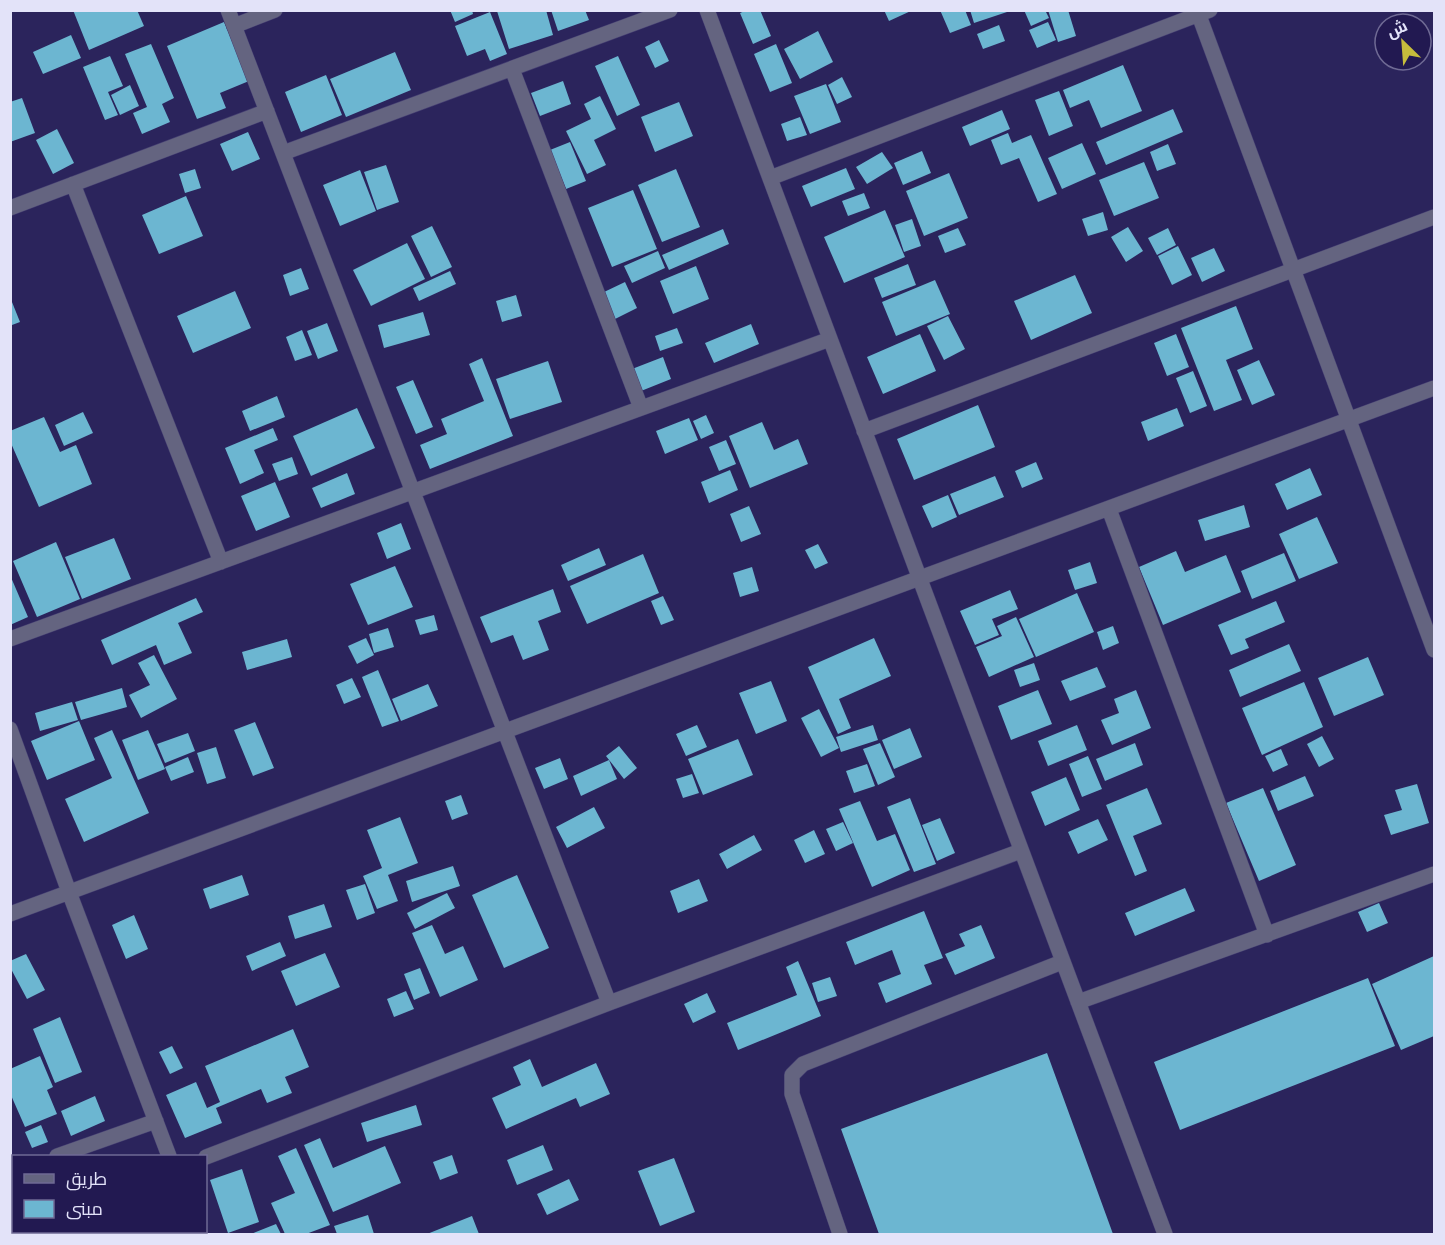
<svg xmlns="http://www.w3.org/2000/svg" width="1445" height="1245" font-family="'Nunito Sans',Cairo,sans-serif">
  <rect width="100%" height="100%" fill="#2b245c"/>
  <path fill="#6cb6d1" d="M73 10H137L144 26 89 50Z
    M450 10H472L473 14 455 22Z
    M546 10 553 35 509 49 497 11Z
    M551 10H585L589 20 558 31Z
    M747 10H760L771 36 753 44 740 13Z
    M884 10H913L889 21Z
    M940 10H965L971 25 950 33Z
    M970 10H1010V11L974 23Z
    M1024 10H1045L1049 18 1031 26Z
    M1048 10H1068L1076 36 1058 42Z
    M490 12 507 54 490 61 485 49 467 56 455 26Z
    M224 22 249 81 220 93 226 108 197 119 167 46Z
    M1048 22 1056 40 1037 48 1029 30Z
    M999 25 1005 41 983 49 977 34Z
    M818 31 833 62 800 79 784 49Z
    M71 35 81 58 43 74 33 52Z
    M659 40 669 61 655 68 645 47Z
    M151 44 174 98 162 104 170 122 142 134 133 113 147 107 125 54Z
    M776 44 792 83 770 92 754 54Z
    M395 52 411 90 346 117 330 79Z
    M110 56 123 86 108 92 118 115 105 120 83 67Z
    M618 56 640 105 617 116 595 66Z
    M1123 65 1142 111 1101 128 1089 100 1070 108 1063 90Z
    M326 75 342 115 301 132 285 92Z
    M842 77 852 97 837 104 828 85Z
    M563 81 571 104 540 116 531 93Z
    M826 84 841 122 810 134 794 96Z
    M130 85 139 106 120 115 111 95Z
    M1059 91 1073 126 1049 136 1035 100Z
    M600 96 616 129 594 140 606 165 587 174 566 131 591 119 584 104Z
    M22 98 35 133 10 142V102Z
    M679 102 693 136 655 152 641 117Z
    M1173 109 1183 132 1106 165 1096 142Z
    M1002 110 1010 129 970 146 962 127Z
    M800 117 807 135 787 141 781 124Z
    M57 129 74 163 53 174 36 140Z
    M248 132 260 159 232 171 220 144Z
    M1008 133 1012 143 1031 135 1057 194 1038 202 1019 158 1001 165 991 140Z
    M570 142 586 181 566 189 550 150Z
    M1082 143 1096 174 1062 189 1048 158Z
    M1168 144 1176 164 1157 171 1150 152Z
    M922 151 931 173 903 185 894 163Z
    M882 152 893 168 867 184 856 167Z
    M1144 162 1159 198 1114 216 1099 180Z
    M386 165 399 202 377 210 364 172Z
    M846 168 855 189 811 207 802 186Z
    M195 169 201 188 185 193 179 174Z
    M676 169 700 227 662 242 638 185Z
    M360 170 376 211 340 226 323 185Z
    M949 173 968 218 924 236 906 191Z
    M633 190 657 249 612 267 588 208Z
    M864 193 870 208 848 216 842 201Z
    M186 196 203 236 159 254 142 215Z
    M885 210 905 257 844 283 824 237Z
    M1103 212 1108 230 1088 236 1082 219Z
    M912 219 921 246 904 252 895 225Z
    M432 226 452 267 431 277 411 236Z
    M1128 227 1143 251 1126 262 1111 237Z
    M958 228 966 245 945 253 938 236Z
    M1168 228 1176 245 1157 255 1148 238Z
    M723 229 729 244 669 270 662 255Z
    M407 243 425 279 371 306 353 270Z
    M1178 246 1192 275 1172 285 1158 256Z
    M1214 248 1225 271 1202 282 1191 258Z
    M658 251 665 268 632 283 624 266Z
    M908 264 916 285 882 298 874 278Z
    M696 266 709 299 673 314 660 281Z
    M301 268 309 289 290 296 283 275Z
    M450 271 456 284 419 301 413 288Z
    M1075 275 1092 313 1031 340 1014 301Z
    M935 280 950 314 896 336 882 302Z
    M625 282 637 308 615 319 602 293Z
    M235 291 251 328 193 353 177 316Z
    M516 295 522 316 502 322 496 301Z
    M10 297 20 322 12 325 10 320Z
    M1236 306 1253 349 1226 360 1242 400 1214 411 1181 328Z
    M423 312 430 335 384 348 378 325Z
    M948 316 965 349 944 360 927 326Z
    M327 323 338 351 318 359 307 331Z
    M751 324 759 344 714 363 705 343Z
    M677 328 683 343 660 351 655 336Z
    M302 330 312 355 295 361 286 337Z
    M920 334 936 371 883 394 867 357Z
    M1176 334 1189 367 1167 376 1154 343Z
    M663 357 671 379 641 391 632 369Z
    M482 358 513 436 430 469 420 445 447 434 441 419 484 401 469 364Z
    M1259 360 1275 395 1252 405 1237 370Z
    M548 361 562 402 510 419 496 379Z
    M1193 371 1207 406 1190 413 1176 378Z
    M413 380 433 427 416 434 396 387Z
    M277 396 285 417 250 431 242 411Z
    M978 405 995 447 914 480 897 439Z
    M357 408 375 448 311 476 293 436Z
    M1177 408 1184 426 1148 441 1141 422Z
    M83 412 93 433 64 446 55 425Z
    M706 415 714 433 701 439 693 421Z
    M44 417 60 452 76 445 92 484 39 507 10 441V431Z
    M689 418 698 440 665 454 656 431Z
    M762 422 774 450 798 439 808 464 750 488 729 436Z
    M273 428 278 440 254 450 264 473 240 484 225 448Z
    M726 440 736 464 719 471 709 447Z
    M292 457 298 474 279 481 272 464Z
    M1036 462 1043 479 1022 488 1015 471Z
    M1310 468 1322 495 1287 510 1275 484Z
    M730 470 738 490 709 503 701 482Z
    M347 473 355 494 321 508 312 488Z
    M995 476 1004 497 959 515 950 494Z
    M275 482 290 517 256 531 241 496Z
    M948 495 957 517 932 528 922 506Z
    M1244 505 1250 527 1205 541 1198 520Z
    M749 506 761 534 741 542 730 514Z
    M1317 517 1338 563 1299 579 1279 534Z
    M401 523 411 549 387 559 377 533Z
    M114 538 131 579 82 599 65 557Z
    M56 542 80 599 37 617 13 561Z
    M818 544 828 563 815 569 805 550Z
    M599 548 606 565 568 581 561 565Z
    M1176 551 1185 572 1226 555 1241 592 1163 625 1139 567Z
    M1284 553 1296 581 1252 599 1241 571Z
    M643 554 659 593 587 624 570 586Z
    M1090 562 1097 583 1075 590 1068 570Z
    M395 566 413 607 368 625 350 584Z
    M752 567 759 591 740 597 733 573Z
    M10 575 28 617 10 625Z
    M553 589 561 612 538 621 549 650 523 660 513 635 491 643 480 617Z
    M1010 590 1018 609 992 619 999 635 975 645 960 611Z
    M1077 593 1094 632 1036 657 1019 619Z
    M663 596 674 620 661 625 651 601Z
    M196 598 203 612 178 623 192 653 164 665 156 645 112 665 101 640Z
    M1276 601 1285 622 1245 639 1249 648 1231 655 1218 625Z
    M434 615 438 630 420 635 415 620Z
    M1016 617 1034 657 989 677 976 647 1002 636 997 626Z
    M1113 626 1119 643 1103 650 1097 632Z
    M388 628 394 647 374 653 369 634Z
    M366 638 374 655 357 664 348 646Z
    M874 638 891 676 839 699 851 728 838 734 808 667Z
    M287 639 292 657 247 670 242 652Z
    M1289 644 1301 671 1240 697 1229 670Z
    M154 655 177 699 141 718 129 695 150 685 138 663Z
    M1368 657 1384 695 1334 716 1318 678Z
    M1034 663 1040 680 1020 687 1014 670Z
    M1097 667 1106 687 1070 701 1061 681Z
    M378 670 399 721 382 727 362 677Z
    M352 678 361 697 344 704 336 685Z
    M771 681 787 721 756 734 739 693Z
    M1304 682 1323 727 1262 755 1242 708Z
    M428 684 438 706 401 721 392 699Z
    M122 688 127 707 81 720 75 702Z
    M1038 690 1052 724 1011 740 998 706Z
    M1136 690 1151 728 1112 745 1101 720 1119 713 1114 699Z
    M72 702 78 720 40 731 35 713Z
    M819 709 839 748 821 757 801 718Z
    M79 721 95 760 47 780 31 741Z
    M255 722 274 768 253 776 234 730Z
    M697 725 707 747 686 756 676 734Z
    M873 725 878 740 841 752 836 737Z
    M1077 725 1087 750 1048 766 1038 741Z
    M910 728 922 757 894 769 882 740Z
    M112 730 149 813 84 842 65 799 112 778 94 738Z
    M148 730 165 769 138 780 122 740Z
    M188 733 195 751 165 763 157 744Z
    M1322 736 1334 759 1319 767 1307 744Z
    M738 739 753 775 703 795 688 759Z
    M880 743 895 777 878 785 863 749Z
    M1135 743 1143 765 1105 781 1096 759Z
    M619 746 637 768 624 779 606 756Z
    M216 747 226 778 207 784 197 753Z
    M1281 749 1288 765 1273 772 1265 756Z
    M1088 756 1102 789 1082 797 1069 764Z
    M188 757 194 772 171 781 165 767Z
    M560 758 568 779 544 789 535 768Z
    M609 760 617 779 581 796 573 776Z
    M867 764 875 786 854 793 846 771Z
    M692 774 699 793 683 798 676 779Z
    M1305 776 1314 796 1278 811 1270 791Z
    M1066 777 1080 810 1045 826 1031 792Z
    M1417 784 1429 823 1391 835 1384 815 1402 810 1395 790Z
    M1147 788 1162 824 1133 836 1147 871 1135 876 1106 805Z
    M1263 788 1296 865 1259 881 1226 803Z
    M461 795 468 814 452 820 445 801Z
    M910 798 936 864 914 872 887 807Z
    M860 801 877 841 895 834 910 870 872 887 839 809Z
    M594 807 605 828 567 848 556 827Z
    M400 817 418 863 388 875 398 901 377 909 363 876 382 868 367 830Z
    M940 818 955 853 937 861 922 825Z
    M1098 819 1108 840 1078 854 1068 832Z
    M843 822 853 843 836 851 826 829Z
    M814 830 825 854 805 863 794 840Z
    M754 835 762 850 727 869 719 854Z
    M453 866 460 886 412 902 406 881Z
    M242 875 249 895 210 909 203 889Z
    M517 875 549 948 504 968 472 895Z
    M699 879 708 901 678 913 670 891Z
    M365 884 375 913 357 920 346 890Z
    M1185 888 1195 911 1135 936 1125 913Z
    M447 893 455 908 415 929 407 913Z
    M1379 903 1388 923 1367 932 1358 912Z
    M324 904 332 927 295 939 288 916Z
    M924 911 943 958 924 965 932 984 886 1003 878 983 901 974 892 950 855 965 846 942Z
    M134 915 148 949 126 959 112 925Z
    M432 925 445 954 463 946 478 980 440 997 412 933Z
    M981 925 995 958 955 975 945 954 965 946 959 934Z
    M280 942 286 956 252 971 246 956Z
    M325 953 340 987 296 1006 281 971Z
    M26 954 45 990 27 999 10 967V961Z
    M1434 956V1036L1401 1050 1372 984Z
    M798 961 821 1016 738 1050 727 1023 797 995 786 967Z
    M420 968 430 993 414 1000 404 974Z
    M830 977 837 996 818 1002 812 983Z
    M1368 978 1395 1046 1180 1130 1154 1062Z
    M406 991 414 1009 394 1017 387 999Z
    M707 993 716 1012 693 1023 684 1004Z
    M60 1017 82 1072 55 1083 33 1029Z
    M293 1029 309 1067 285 1077 292 1093 267 1103 261 1089 216 1108 222 1123 185 1138 166 1095 196 1082 207 1108 220 1102 205 1066Z
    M172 1046 183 1068 170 1074 159 1052Z
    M1047 1053 1113 1234H879L841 1129Z
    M40 1056 53 1087 47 1090 57 1114 25 1127 10 1093V1069Z
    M530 1059 542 1087 596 1063 610 1094 580 1107 576 1098 506 1129 492 1098 521 1085 513 1067Z
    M95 1096 105 1121 71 1136 61 1111Z
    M416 1105 422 1125 367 1142 361 1123Z
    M41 1125 48 1142 32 1148 25 1132Z
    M320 1138 333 1168 385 1146 401 1183 333 1212 304 1145Z
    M543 1145 553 1170 517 1185 507 1160Z
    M296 1148 330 1225 306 1234H285L271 1203 295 1193 278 1156Z
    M452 1155 458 1173 440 1180 433 1162Z
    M674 1158 695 1212 660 1226 638 1171Z
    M242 1169 259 1222 228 1233 210 1180Z
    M569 1179 579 1200 547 1215 537 1194Z
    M14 1203V1232H29L30 1234H10V1204Z
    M368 1215 374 1234H337L334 1226Z
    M472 1216 479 1234H427Z
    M276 1224 281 1234H251Z"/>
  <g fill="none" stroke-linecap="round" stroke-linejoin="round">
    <g stroke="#453f72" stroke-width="16">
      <path id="minor" d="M228 10 609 1003
        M707 10 1165 1234
        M1197 10 1434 650
        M234 26 275 10
        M512 69 641 408
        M283 153 670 10
        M770 178 1210 10
        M73 184 221 562
        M10 208 267 111
        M864 431 1434 217
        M1109 509 1267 935
        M10 639 830 339
        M10 729 69 892 169 1156
        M10 914 1434 388
        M1078 1002 1434 874
        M57 1156 156 1121
        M206 1157 609 1003 1021 851
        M10 1173 14 1172
        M198 1232 200 1234
        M840 1234 792 1094V1075L803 1064 1062 962"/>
    </g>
    <use href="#minor" stroke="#646480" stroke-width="15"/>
  </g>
  <rect width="1445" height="1245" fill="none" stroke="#e3e3f9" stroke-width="24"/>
  <rect x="12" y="1155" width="195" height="78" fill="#221951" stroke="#6f6a94" stroke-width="1.5"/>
  <rect x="24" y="1174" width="30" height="9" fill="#646480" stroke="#6f6a94" stroke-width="1.5"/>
  <text x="66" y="1185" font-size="18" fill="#e3e3f9">طريق</text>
  <rect x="24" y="1200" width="30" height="18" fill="#6cb6d1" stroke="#6f6a94" stroke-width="1.5"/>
  <text x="66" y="1215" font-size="18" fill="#e3e3f9">مبنى</text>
  <g transform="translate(1403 42) rotate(335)"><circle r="28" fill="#221951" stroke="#6f6a94" stroke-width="1.5"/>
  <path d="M0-4.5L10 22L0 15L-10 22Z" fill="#c6bc3c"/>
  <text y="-9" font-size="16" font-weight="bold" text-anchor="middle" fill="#e3e3f9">ش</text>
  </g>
</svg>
